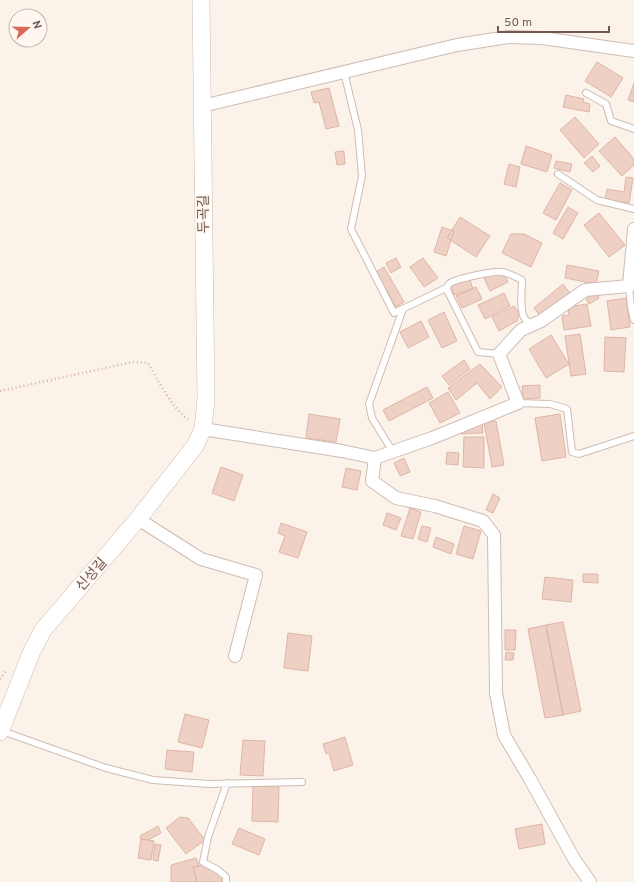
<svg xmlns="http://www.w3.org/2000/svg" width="634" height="882" font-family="Overpass,'Noto Sans KR',sans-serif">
  <rect width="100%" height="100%" fill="#fbf2ea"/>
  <path fill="#eed0c4" stroke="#dfb5a6" d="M597 62 623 78 611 97 585 81Z
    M634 83V102L628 100Z
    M329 88 339 126 326 129 319 102 314 103 311 92Z
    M566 95 584 99 583 102 590 104 589 112 563 107Z
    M575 117 599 144 584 158 560 130Z
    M615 137 634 159V165L622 176 599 151Z
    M526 146 552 155 547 172 521 164Z
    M344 151 345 164 337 165 335 152Z
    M592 156 600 166 593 172 584 163Z
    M556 161 572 164 570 172 554 168Z
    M509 164 520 167 516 187 504 184Z
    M626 177 633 178 629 203 605 200 607 189 624 192Z
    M560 183 572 190 556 220 543 213Z
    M568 207 578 213 563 239 553 233Z
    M599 213 625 245 609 257 584 225Z
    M460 217 490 236 476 257 447 238Z
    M442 227 454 231 446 256 434 252Z
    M511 234H524L542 243 531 267 502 253Z
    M396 258 401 267 391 273 386 263Z
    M423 258 438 278 424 287 410 267Z
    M567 265 599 271 596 284 565 278Z
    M384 267 404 302 396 307 376 272Z
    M496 272 504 274 508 282 490 291 484 278Z
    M470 280 473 289 454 295 451 285Z
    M563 284 570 293 541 317 534 308Z
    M476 287 482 299 462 308 456 296Z
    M504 293 510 306 485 319 478 305Z
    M596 293 599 298 589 304 586 299Z
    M626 298 630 327 611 330 607 301Z
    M587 304 591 326 564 330 562 316 569 315 568 307Z
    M514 306 519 314 517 321 499 331 492 317Z
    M444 312 457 341 442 348 428 320Z
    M421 321 429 337 408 348 400 332Z
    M580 334 586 374 571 376 565 336Z
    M551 335 569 364 546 378 529 349Z
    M605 337 626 338 624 372 604 371Z
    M464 360 470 369 449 385 442 376Z
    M480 364 502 387 490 399 477 383 456 400 448 388Z
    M540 385V398L523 399 522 386Z
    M427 387 433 398 389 421 383 410Z
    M448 392 460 413 440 423 429 403Z
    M309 414 340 419 336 442 306 438Z
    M560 414 566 457 542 461 535 418Z
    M496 421 504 465 492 467 484 423Z
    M482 423 483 433 462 434V430Z
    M464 437H484V468L463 467Z
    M447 452 459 453 458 465 446 464Z
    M404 458 410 472 400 476 394 463Z
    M221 467 243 475 234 501 212 493Z
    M346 468 361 471 357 490 342 487Z
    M493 494 500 498 493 513 486 510Z
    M410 508 421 512 413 539 401 536Z
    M387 513 401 518 396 530 383 525Z
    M281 523 307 532 298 558 279 552 285 536 278 533Z
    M422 526 431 528 427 542 418 539Z
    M464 526 481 531 473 559 456 554Z
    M436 537 454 544 451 554 433 547Z
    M583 574H598V583L583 582Z
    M545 577 573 580 571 602 542 599Z
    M563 622 581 711 563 715 546 625Z
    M546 625 563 715 545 718 528 629Z
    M505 630H516L515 650H505Z
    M288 633 312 636 308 671 284 668Z
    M506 652 514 653 513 660H505Z
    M185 714 209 720 202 748 178 742Z
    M345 737 353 765 334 771 329 753 326 754 323 744Z
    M243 740 265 741 263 776 240 775Z
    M167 750 194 752 192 772 165 769Z
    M253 786 279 787 278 822 252 821Z
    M180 817 188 818 205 840 186 854 166 828Z
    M542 824 545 844 519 849 515 829Z
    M158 826 161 833 148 840 141 839 140 836Z
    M239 828 265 839 259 855 232 844Z
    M141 839 154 841 151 860 138 858Z
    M155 844 161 845 158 861 153 860Z
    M196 858 199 866 193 867 197 882H171V865Z
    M205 865 218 872 222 879V882H197L193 867Z"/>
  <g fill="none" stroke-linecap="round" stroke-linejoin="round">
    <g stroke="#cebcb3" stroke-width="8">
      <path id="lane" d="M344 72 358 130 362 176 351 229 394 313 446 288 478 352 499 354
        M586 93 606 104 611 121 634 129
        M558 174 597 200 634 209
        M629 286 631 307 634 320
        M446 288C448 286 449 284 450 283 457 279 495 270 502 272 509 273 516 277 522 280 522 290 519 311 525 319 526 321 530 323 533 323
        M518 403 550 404 567 409 572 452 579 454 634 436
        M393 452 372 418 369 404 403 309
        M2 731 106 768 153 780 209 784 302 782
        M226 882V877L218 870 203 862 208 837 227 783"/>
    </g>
    <g stroke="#cebcb3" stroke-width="14">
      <path id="street" d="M202 106 457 45 508 37 542 38 634 51
        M203 429 342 451 375 458 432 438 518 403 499 354 521 330 541 321 585 290 629 286 634 229
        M375 458 372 481 396 498 435 506 483 521 494 535 496 693 504 735 530 779 574 859 590 882
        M138 519 201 559 256 575 235 656"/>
    </g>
    <g stroke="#d0bbb1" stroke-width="18">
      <path id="secondary" d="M0 732 32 651 43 630 138 519 195 446 203 429 206 399 201 0"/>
    </g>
    <path stroke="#d3b3a7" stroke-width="2.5" stroke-dasharray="1 3" stroke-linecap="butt" d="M0 391 133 362 148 363C158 380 173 410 189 420
      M0 679 6 671"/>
    <use href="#lane" stroke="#fff" stroke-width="6"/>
    <use href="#street" stroke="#fff" stroke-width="12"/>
    <use href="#secondary" stroke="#fff" stroke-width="17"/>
  </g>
  <g text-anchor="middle" stroke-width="3.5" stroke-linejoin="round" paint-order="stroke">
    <g font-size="14" fill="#73584f" stroke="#fef7f0">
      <text transform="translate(203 214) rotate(-91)" y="5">두곡길</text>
      <text transform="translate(91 574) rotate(-49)" y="5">신성길</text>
    </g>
  </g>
  <g transform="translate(28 28) rotate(70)"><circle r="19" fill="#fef7f0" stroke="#c6b7b0"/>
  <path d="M0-3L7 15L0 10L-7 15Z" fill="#d9695b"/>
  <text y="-6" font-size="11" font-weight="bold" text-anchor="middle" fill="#73584f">N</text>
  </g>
  <path d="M498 26v6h111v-6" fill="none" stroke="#73584f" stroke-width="2"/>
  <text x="504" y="26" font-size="12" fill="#73584f" stroke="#fef7f0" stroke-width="3" paint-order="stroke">50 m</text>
</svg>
